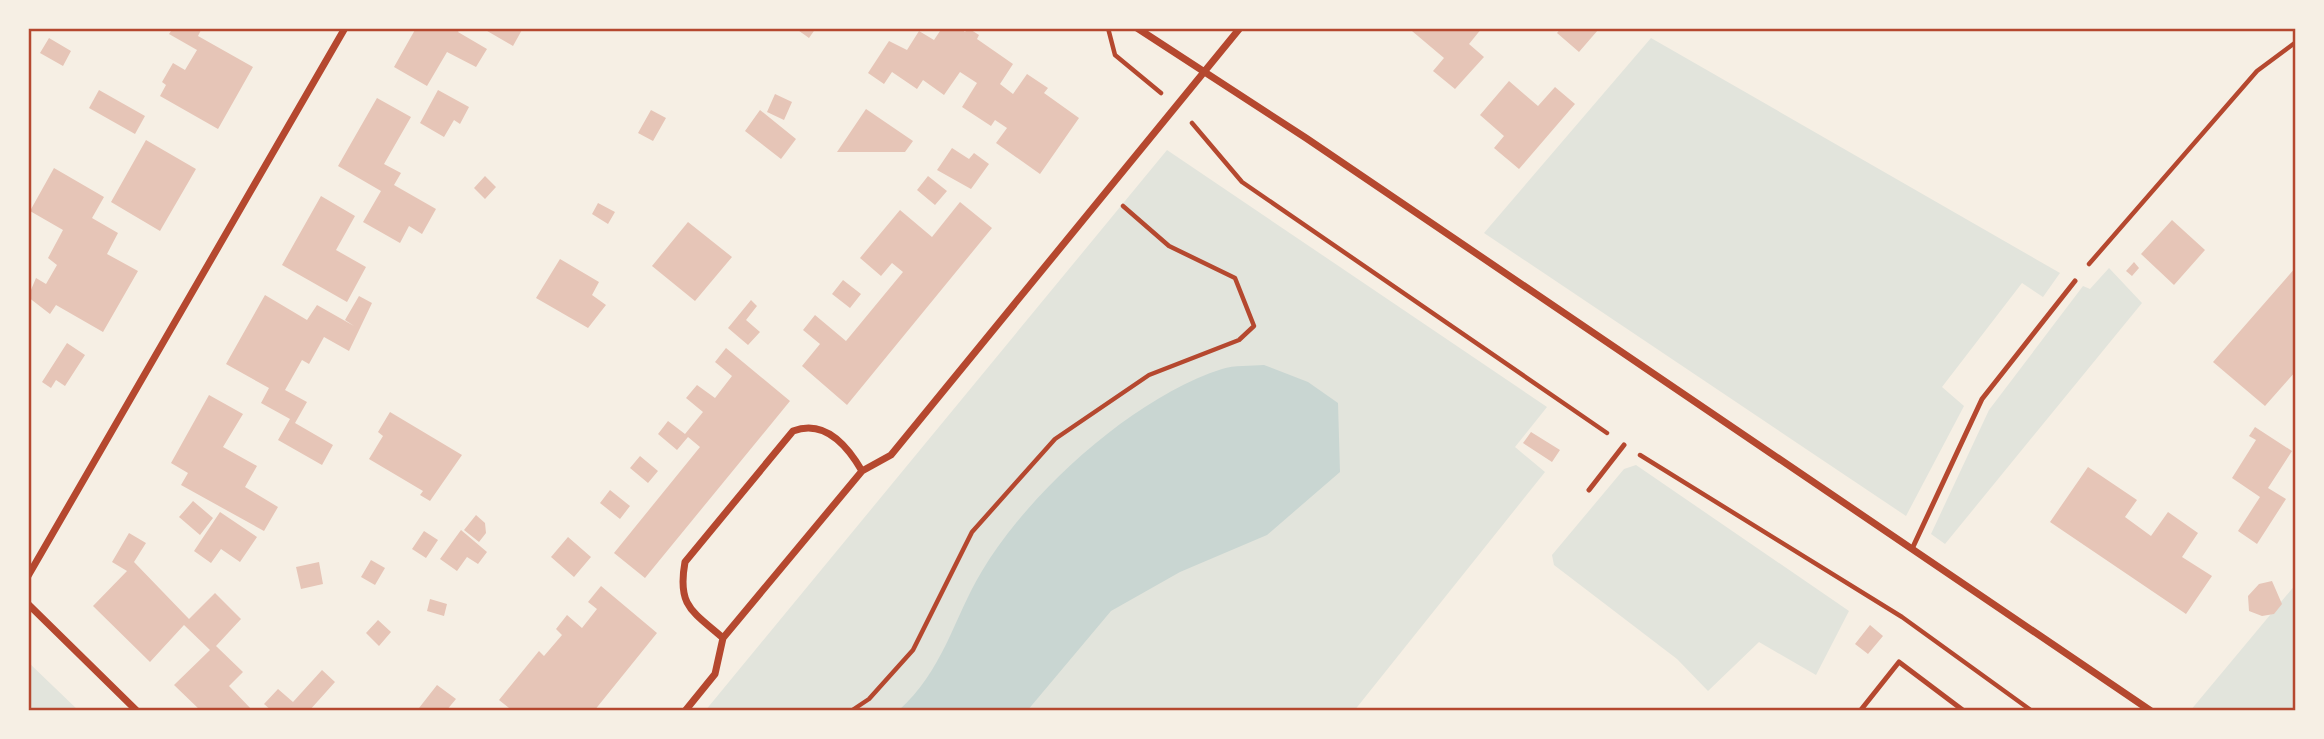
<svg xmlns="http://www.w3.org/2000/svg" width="2324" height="739" font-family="Figtree,sans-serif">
  <rect width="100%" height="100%" fill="#f6efe4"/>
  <path fill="#e2e4dc" d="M1651 38 2060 273 2043 297 2022 283 1942 387 1964 406 1906 516 1484 233Z
    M1167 150 1547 407 1515 447 1545 472 1354 711H705Z
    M2109 268 2142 303 1945 544 1931 534 1989 410 2083 286 2090 289Z
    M1636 465 1849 611 1816 675 1759 642 1708 691 1677 659 1554 565 1552 555 1624 469Z
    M2296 584V711H2190Z
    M28 662 79 711H28Z"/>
  <path fill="#c9d6d2" d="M1264 365 1308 382 1338 403 1340 472 1267 535 1180 572 1111 611 1027 711H898C944 670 953 619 982 571 1029 492 1134 397 1222 369 1234 365 1251 366 1264 365Z"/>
  <path fill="#e6c5b7" d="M173 28H202L198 36 253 67 218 129 160 96 166 85 162 82 173 63 185 70 197 50 169 34Z
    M416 28H461L458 32 487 49 476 67 447 52 427 86 394 67Z
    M482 28H523L513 46Z
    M795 28H816L809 38Z
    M942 28H960L965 32 968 28 979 35 977 39 1013 64 1000 84 1013 94 1027 74 1048 88 1044 93 1079 118 1040 174 996 143 1007 128 995 120 991 126 962 107 977 83 960 72 944 95 923 80 917 89 892 72 884 84 868 73 889 41 907 50 919 31 934 40Z
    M1414 28H1482L1469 44 1484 57 1455 89 1433 71 1444 58 1412 31Z
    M1561 28H1596L1598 30 1579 52 1557 33Z
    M49 38 71 51 63 66 40 53Z
    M1509 81 1538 106 1555 87 1575 104 1519 169 1494 148 1504 136 1480 115Z
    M99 90 145 116 135 134 89 108Z
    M438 90 469 107 460 124 454 120 444 137 420 123Z
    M775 94 792 102 784 120 767 112Z
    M377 98 411 117 384 164 401 173 394 185 436 209 422 234 409 226 400 243 363 222 381 191 338 166Z
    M866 109 913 141 905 152H837Z
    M651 110 666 118 653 141 638 133Z
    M760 110 796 139 781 159 745 131Z
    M146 140 196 169 160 231 111 202Z
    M952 148 969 159 974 153 989 164 971 189 937 170Z
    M54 168 104 197 92 218 118 233 107 254 138 271 103 332 56 305 50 314 28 297 36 278 46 284 57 265 48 258 63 230 30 211Z
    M485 176 496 187 485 199 474 188Z
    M928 176 947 191 935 205 917 190Z
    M321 196 355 216 336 250 366 267 347 302 282 265Z
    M960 202 992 228 847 405 802 366 820 344 803 330 815 315 846 341 903 272 892 263 881 276 860 258 900 210 932 237Z
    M598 203 615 212 608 224 592 214Z
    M2172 220 2205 250 2174 285 2141 254Z
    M688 222 732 257 695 301 652 266Z
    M560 259 599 282 592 295 606 305 588 328 536 298Z
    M2134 262 2139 268 2132 276 2126 271Z
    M2296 267V371L2265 406 2213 362Z
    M843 280 861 294 850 308 832 294Z
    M265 295 307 320 317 305 354 326 345 320 359 296 372 303 349 351 324 337 309 364 302 360 285 390 307 402 295 423 333 445 322 465 278 440 290 419 261 403 269 388 226 364Z
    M751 300 757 306 746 320 760 332 748 345 728 328Z
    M67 343 85 355 65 386 56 380 51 388 42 382Z
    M726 348 790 401 645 578 614 553 700 447 688 437 677 450 658 434 668 421 685 434 703 412 686 398 697 385 715 398 732 376 715 362Z
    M209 395 243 414 223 447 257 466 245 487 278 507 264 531 181 485 188 473 171 463Z
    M390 412 462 455 430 501 420 495 423 491 369 459 383 436 378 432Z
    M2255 427 2292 451 2268 488 2286 499 2257 544 2238 531 2260 497 2232 478 2256 440 2249 436Z
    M1531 432 1560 450 1552 462 1523 443Z
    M640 456 658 471 648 483 630 468Z
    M2088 467 2137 500 2125 517 2151 536 2168 512 2198 533 2182 557 2212 576 2186 614 2050 522Z
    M610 490 630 506 620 519 600 503Z
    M193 501 213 518 200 535 179 517Z
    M220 512 257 537 240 562 221 549 211 563 194 551Z
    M476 515 485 523 486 533 479 542 464 530Z
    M461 530 487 552 478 564 467 557 457 571 440 559Z
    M424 531 438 540 426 558 412 549Z
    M129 533 146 543 134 562 189 619 215 593 241 619 216 646 243 672 229 686 253 711H201L174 685 210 650 184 625 150 662 93 606 127 571 112 562Z
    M568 537 591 557 574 577 551 557Z
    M371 560 385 568 375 585 361 577Z
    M319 562 323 584 301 589 296 567Z
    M2272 581 2282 604 2274 614 2262 616 2249 611 2248 596 2259 584Z
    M601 586 657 633 594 711H513L499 700 539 651 544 656 562 635 556 629 567 615 582 628 597 609 588 602Z
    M430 599 447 604 444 616 427 611Z
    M378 620 391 632 379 646 366 633Z
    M1870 625 1883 636 1868 654 1855 644Z
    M322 670 335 682 309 711H272L264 704 278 689 293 702Z
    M437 685 456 699 446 711H422L419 708Z"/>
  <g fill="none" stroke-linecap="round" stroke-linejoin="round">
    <path stroke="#b5482f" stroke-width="4.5" d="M1108 28 1115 55 1161 93
      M1192 123 1242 182 1607 433
      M2089 264 2257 71 2296 42
      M1640 455 1902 617 2032 711
      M851 711 869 699 913 650 972 532 1055 439 1149 375 1239 340 1254 326 1235 278 1169 246 1123 206"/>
    <path stroke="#b5482f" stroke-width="5" d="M1589 490 1624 445
      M1912 549 1982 399 2075 281
      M1860 711 1899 662 1964 711"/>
    <path stroke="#b5482f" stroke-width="7" d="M1137 28 1306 138 2151 711
      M28 576 345 28
      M28 604 137 711
      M723 638C692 611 677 606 685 562L793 431C824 419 847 445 862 471
      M685 711 715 674 723 638 862 471 891 455 1240 28"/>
  </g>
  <rect width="2324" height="739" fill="none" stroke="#f6efe4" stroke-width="60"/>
  <rect x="30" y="30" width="2264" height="679" fill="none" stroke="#b5482f" stroke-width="2.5"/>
</svg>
